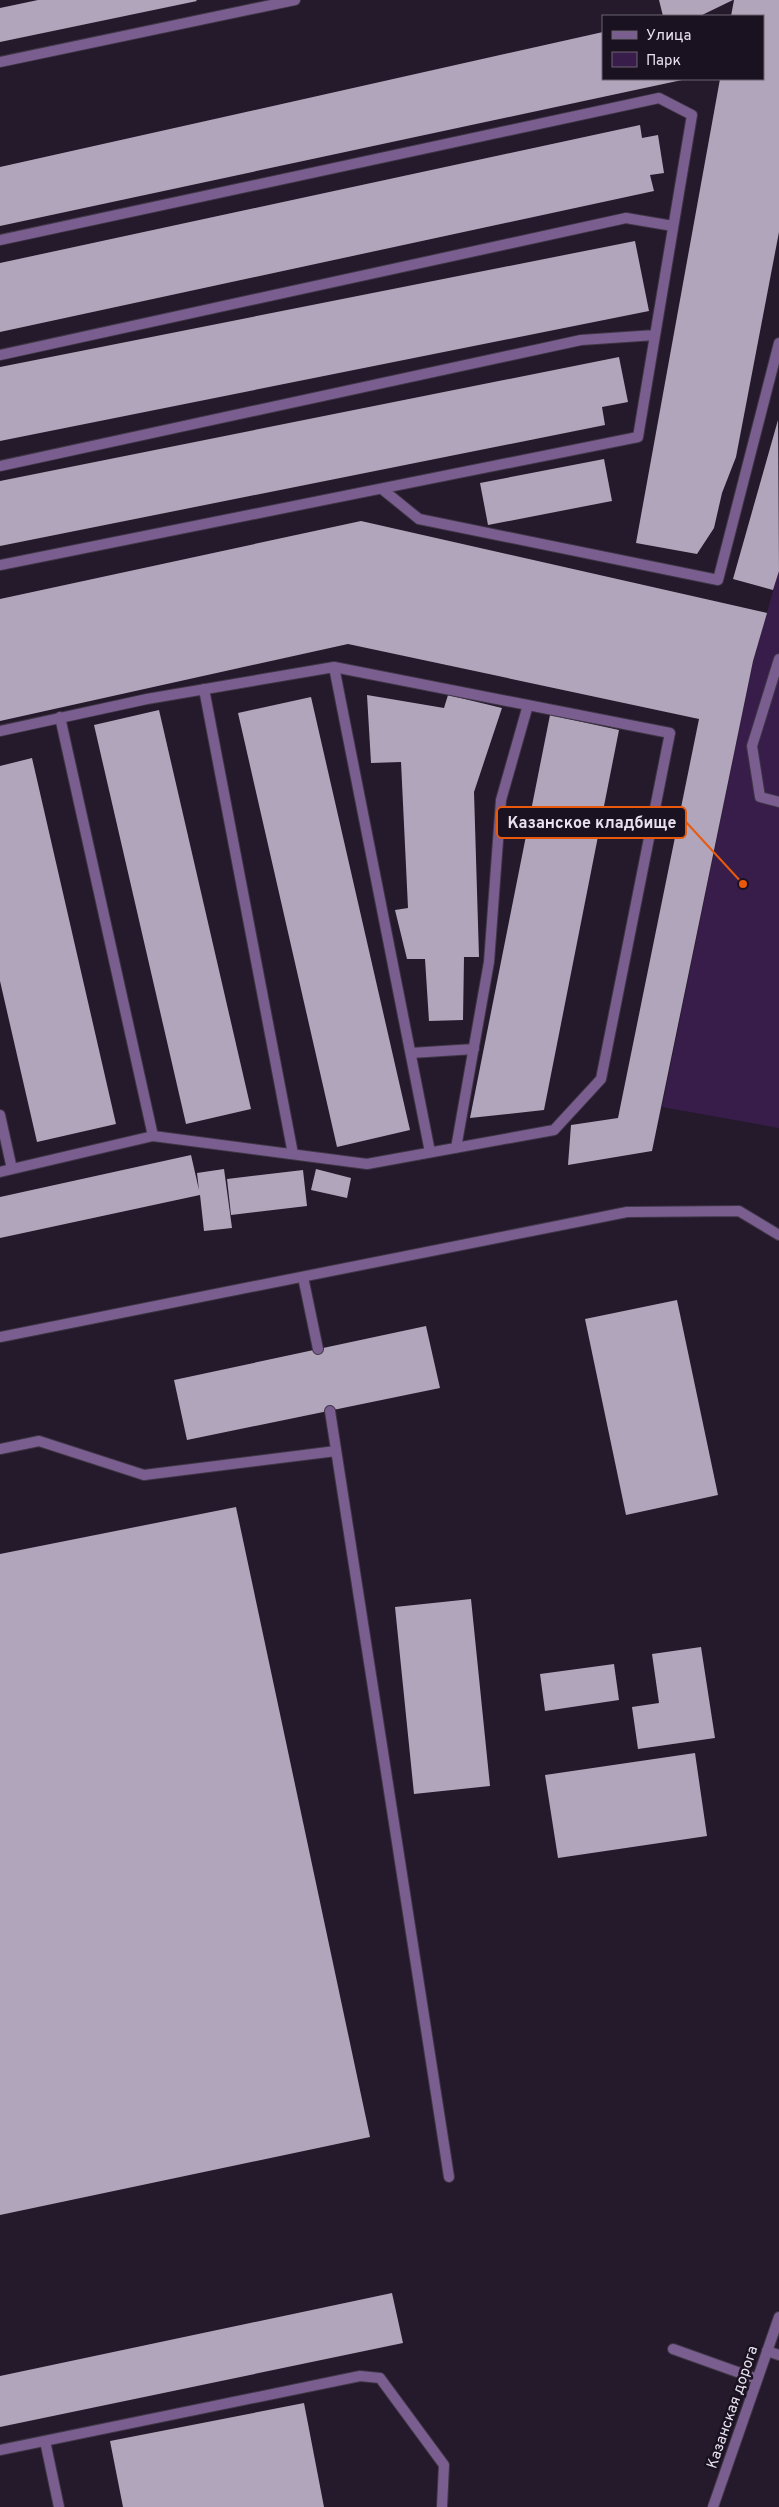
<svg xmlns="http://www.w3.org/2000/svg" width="779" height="2507" font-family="Overpass,sans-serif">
  <rect width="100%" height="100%" fill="#241a2b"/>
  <path fill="#381d4b" d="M779 570V1128L662 1107 753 661Z"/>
  <path fill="#b1a5bb" d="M38 0H196L197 1 0 42V8Z
    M659 0H733L700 16H663Z
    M734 0H779V232L736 457 722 493 714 528 697 554 636 543 720 79H763V16H731Z
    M603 32V79L682 80 0 226V167Z
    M640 125 642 138 658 135 664 173 650 175 654 191 0 332V263Z
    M635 241 649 311 0 441V367Z
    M619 357 628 402 602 407 605 425 0 546V481Z
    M778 420 779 571 773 590 733 579Z
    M604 459 612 501 488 525 480 483Z
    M361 521 767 613 753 661 652 1151 568 1165 571 1125 618 1118 699 719 348 644 0 721V599Z
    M367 695 444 708 448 695 502 708 474 792 479 957H464L463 1020 429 1021 425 959H407L395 910 408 908 401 762 371 763Z
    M311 697 410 1130 337 1147 238 713Z
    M159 710 251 1109 186 1124 94 725Z
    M550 715 619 730 544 1110 470 1118Z
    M32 758 116 1124 37 1142 0 981V766Z
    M191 1155 199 1190 197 1173 224 1169 232 1228 204 1231 200 1195 0 1238V1197Z
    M316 1169 351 1178 347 1198 311 1190Z
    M303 1170 307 1206 231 1215 227 1179Z
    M677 1300 718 1495 626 1515 585 1319Z
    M426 1326 440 1388 187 1440 174 1380Z
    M236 1507 370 2137 0 2215V1554Z
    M471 1599 490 1786 414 1794 395 1607Z
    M701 1647 715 1738 638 1749 632 1707 659 1703 652 1654Z
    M614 1664 619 1700 545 1711 540 1674Z
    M695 1753 707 1836 558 1858 545 1775Z
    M392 2293 403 2343 0 2427V2376Z
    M304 2403 324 2507H123L110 2441Z"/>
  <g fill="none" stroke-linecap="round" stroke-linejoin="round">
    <g stroke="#3f3646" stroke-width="12">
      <path id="lane" d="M0 62 295 0
        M0 240 659 98 692 115 638 437 0 565
        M0 355 626 218 673 226
        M0 466 581 340 655 335
        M382 489 419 519 718 580 779 343
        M779 659 752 746 760 797 779 802
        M334 667 430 1152
        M204 689 293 1154
        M60 717 153 1136
        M0 731 147 699 334 667 670 733 601 1079 554 1130 367 1164 153 1136 0 1172
        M411 1053 474 1049
        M0 1115 12 1169
        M456 1148 489 962 501 800 528 705
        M303 1277 318 1349
        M330 1411 449 2177
        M0 1449 39 1441 144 1475 336 1451
        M673 2349 757 2379
        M767 2351 779 2355
        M45 2441 59 2507
        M0 2450 360 2376 380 2378 444 2465 442 2507"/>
    </g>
    <g stroke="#3f3646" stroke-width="12">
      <path id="street" d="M0 1337 627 1212 739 1211 779 1235
        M713 2507 779 2317"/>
    </g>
    <use href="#lane" stroke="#7a5e8f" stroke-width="10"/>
    <use href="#street" stroke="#7a5e8f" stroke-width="10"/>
  </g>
  <g text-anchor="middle" stroke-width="5" stroke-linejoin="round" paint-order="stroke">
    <g font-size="15" fill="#e8e2ee" stroke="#1a1121">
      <text transform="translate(732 2407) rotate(-71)" y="5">Казанская дорога</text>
    </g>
  </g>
  <path fill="none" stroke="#e8590c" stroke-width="2" d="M743 884L686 822"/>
  <circle fill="#e8590c" stroke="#1a1121" stroke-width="2" cx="743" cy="884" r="5"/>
  <rect fill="#1a1121" stroke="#e8590c" stroke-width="2" x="497" y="807" width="189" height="31" rx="5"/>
  <g font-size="16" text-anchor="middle" font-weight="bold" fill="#e8e2ee">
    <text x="592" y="828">Казанское кладбище</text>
  </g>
  <rect x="602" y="15" width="162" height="65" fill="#1a1121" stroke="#6c6573"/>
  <rect x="612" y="31" width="25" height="8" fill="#7a5e8f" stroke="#6c6573"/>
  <text x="646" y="40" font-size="15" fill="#e8e2ee">Улица</text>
  <rect x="612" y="52" width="25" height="15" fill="#381d4b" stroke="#6c6573"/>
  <text x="646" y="65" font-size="15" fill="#e8e2ee">Парк</text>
</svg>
